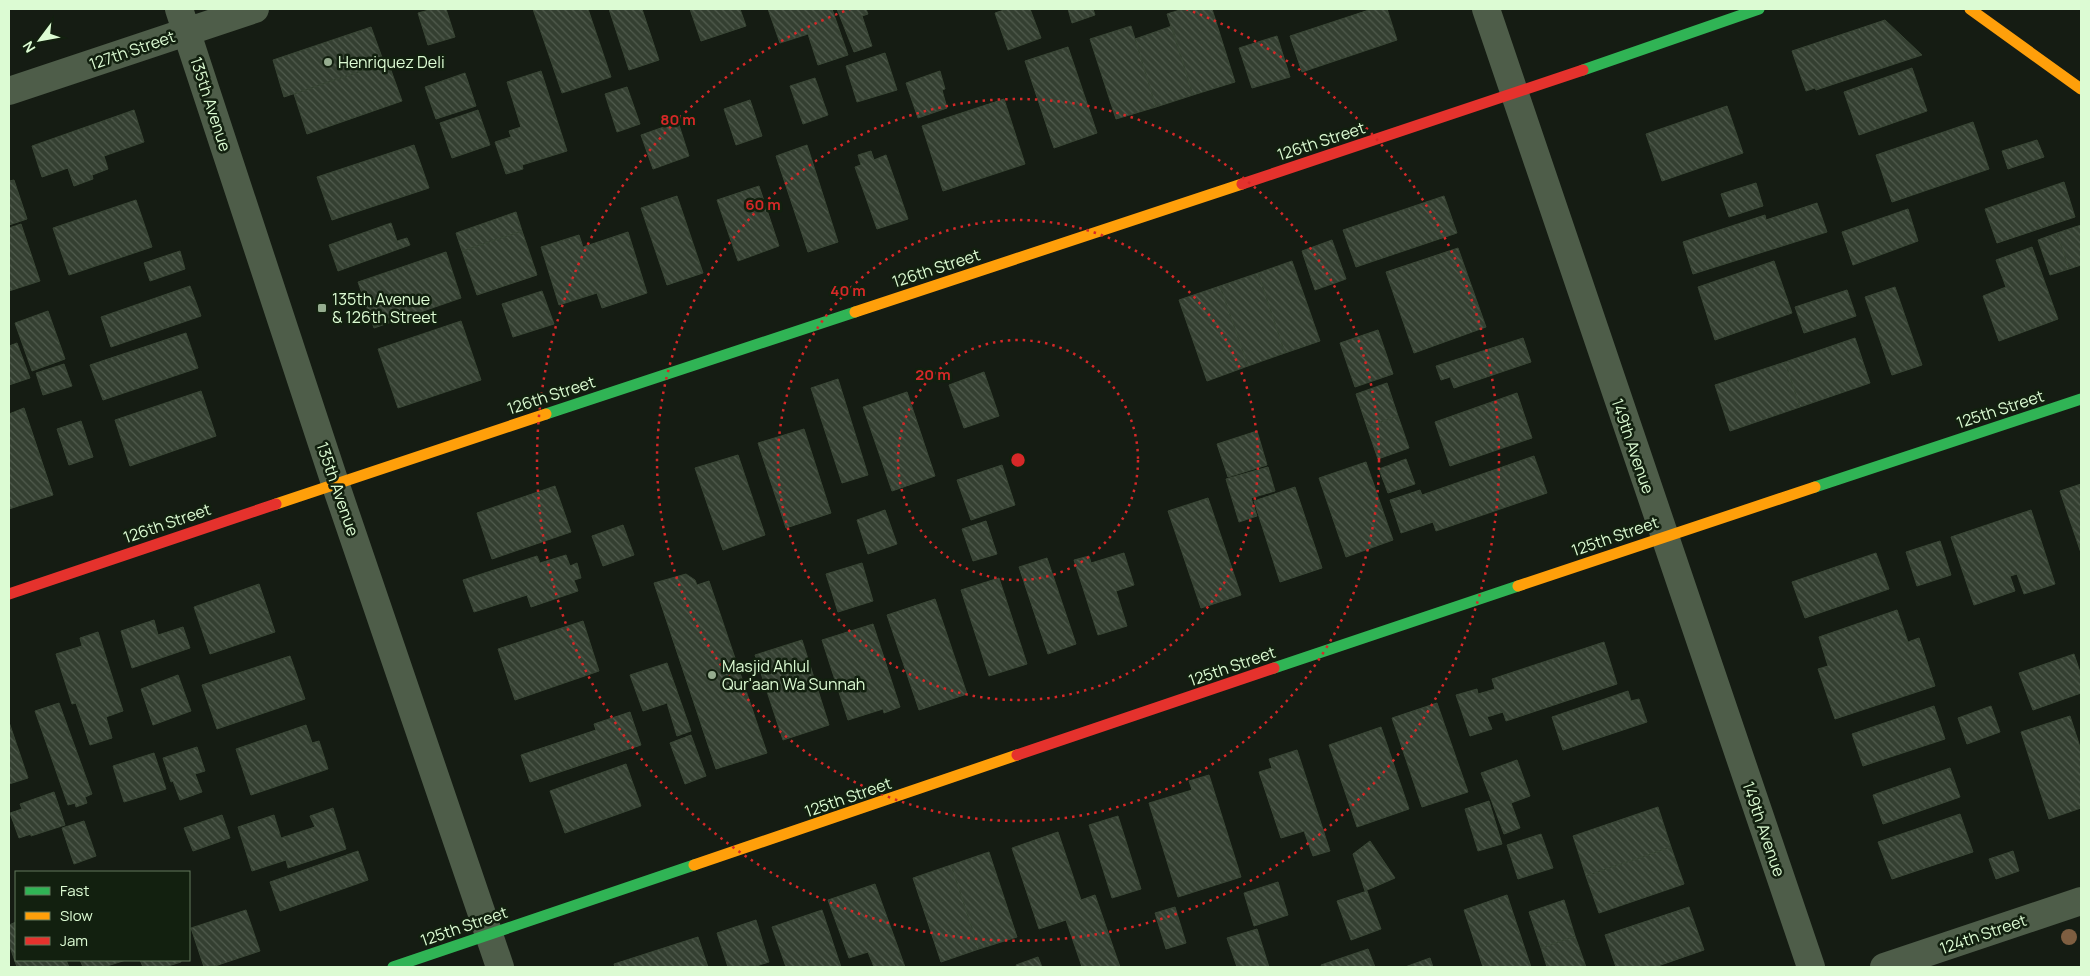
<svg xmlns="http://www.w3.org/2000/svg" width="2090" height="976" font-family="Manrope,sans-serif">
  <defs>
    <pattern id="building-back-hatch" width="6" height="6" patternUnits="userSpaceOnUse" patternTransform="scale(1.25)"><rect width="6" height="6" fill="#343f31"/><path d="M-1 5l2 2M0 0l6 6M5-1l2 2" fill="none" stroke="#515c4e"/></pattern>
  </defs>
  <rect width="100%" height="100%" fill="#151c13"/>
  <path fill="url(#building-back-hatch)" stroke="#394635" d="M433 9H446L455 37 428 45 418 13Z
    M533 9H588L611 77 562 93Z
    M609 9H642L659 60 629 70Z
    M690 9H740L746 26 701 41Z
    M768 9H832L848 55 818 65 808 34 780 43Z
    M837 9H866L868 14 862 16 872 46 854 52Z
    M1007 9H1030L1041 38 1008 50 995 13Z
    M1068 9H1093L1095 15 1072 23Z
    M1183 9H1212L1235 82 1193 95 1167 14Z
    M1372 9H1387L1397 40 1302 72 1290 36Z
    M1885 20 1922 55 1816 90 1815 88 1806 91 1792 51Z
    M1131 26 1156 107 1116 119 1090 39Z
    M1172 26 1193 95 1156 107 1135 39Z
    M371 27 384 63 284 97 273 60Z
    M1277 36 1290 77 1252 88 1239 48Z
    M1068 47 1097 133 1054 148 1025 61Z
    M885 53 897 90 857 102 846 66Z
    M388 62 402 101 307 134 294 94Z
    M1912 68 1927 111 1859 135 1844 92Z
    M541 71 567 151 522 165 523 169 506 174 495 142 511 137 509 131 521 127 507 82Z
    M940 71 945 89 942 90 947 108 918 118 906 83Z
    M465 73 476 106 436 119 425 87Z
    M815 78 828 115 803 124 790 86Z
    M627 87 640 124 617 132 605 94Z
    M1004 99 1025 164 943 191 922 126Z
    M750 100 762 136 736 145 724 109Z
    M1727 106 1743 153 1662 181 1646 134Z
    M134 110 144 142 104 156 108 169 92 175 93 179 74 186 68 168 42 177 32 146Z
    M478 110 490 145 452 158 440 123Z
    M678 122 689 156 653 169 641 135Z
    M1973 122 1989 169 1892 202 1876 155Z
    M2037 140 2044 157 2008 169 2002 151Z
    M414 145 429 188 332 220 317 177Z
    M807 145 838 242 808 252 776 156Z
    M871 151 874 160 886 155 908 219 877 229 855 167 861 165 858 155Z
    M14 180 27 219 9 225V181Z
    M2064 182 2075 217 1997 243 1985 209Z
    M1756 183 1763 206 1729 217 1721 194Z
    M759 186 779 246 738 261 717 200Z
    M677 196 703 273 667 285 641 208Z
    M1444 196 1457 233 1356 267 1343 230Z
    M136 200 152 247 69 275 53 228Z
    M1817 203 1827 232 1693 274 1683 242 1765 215 1766 220Z
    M1908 209 1918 241 1853 265 1842 232Z
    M516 212 522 231 462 251 456 233Z
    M391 223 397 241 407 238 410 245 338 271 329 245Z
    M21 224 40 281 9 291V228Z
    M2081 225V265L2069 269 2057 233Z
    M522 231 537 275 477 295 462 251Z
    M628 232 647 293 602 308 597 293 559 305 541 247 579 235 583 247Z
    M2057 233 2069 269 2050 275 2038 240Z
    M1332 240 1346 279 1315 290 1302 251Z
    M2032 247 2058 319 1999 341 1983 296 2006 287 1996 260Z
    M1458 248 1486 327 1414 353 1386 272Z
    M180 251 185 269 150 281 144 263Z
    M446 252 461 298 374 328 358 282Z
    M1292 261 1320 341 1285 353 1258 273Z
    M1774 261 1792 313 1715 340 1698 287Z
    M1258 273 1285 353 1248 366 1220 286Z
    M190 286 201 316 111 347 101 317Z
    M1220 286 1248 366 1207 381 1179 300Z
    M1895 287 1922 365 1892 375 1865 297Z
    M1847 290 1856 316 1804 333 1795 307Z
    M542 291 554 324 513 337 502 304Z
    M48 311 65 359 32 371 15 323Z
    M461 321 481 380 398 408 378 349Z
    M1378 330 1393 374 1355 387 1340 343Z
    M186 333 198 368 103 400 90 365Z
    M1523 338 1531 362 1454 388 1450 377 1441 380 1436 366Z
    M1855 338 1870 383 1800 407 1785 362Z
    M17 343 30 378 9 385V346Z
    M1785 362 1800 407 1730 431 1715 385Z
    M64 364 72 386 43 395 36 373Z
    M984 372 999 416 964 428 949 385Z
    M838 379 868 475 842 483 811 388Z
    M1387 383 1398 416 1367 427 1356 394Z
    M201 391 216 436 130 466 115 420Z
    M907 392 935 476 892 491 863 407Z
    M1517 393 1532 438 1450 466 1435 422Z
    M24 408 53 495 9 509V414Z
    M1398 416 1409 448 1378 459 1367 427Z
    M81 421 93 457 69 465 57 429Z
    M804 429 831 513 786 528 758 443Z
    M1257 431 1267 465 1228 477 1217 444Z
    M738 455 765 535 723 550 695 468Z
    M1534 456 1547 493 1436 531 1433 522 1401 533 1390 500 1420 490 1422 495Z
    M1406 459 1415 484 1388 493 1379 469Z
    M1366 462 1393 540 1346 557 1319 478Z
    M1002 465 1015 505 971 520 957 480Z
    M1268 467 1275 491 1251 498 1257 516 1239 522 1226 479Z
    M2081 484V553L2060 491Z
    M555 486 571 532 492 559 477 513Z
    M1295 487 1322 568 1280 582 1254 501Z
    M1208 498 1241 595 1201 608 1168 511Z
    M885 510 897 544 868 554 857 520Z
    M2031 510 2055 584 2024 594 2017 574 2010 576 2015 591 1974 605 1951 537Z
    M986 521 997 554 973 561 962 529Z
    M623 525 634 555 603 566 592 536Z
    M1940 541 1951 575 1917 586 1906 552Z
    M1124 553 1134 585 1116 591 1127 626 1098 635 1074 560 1089 556 1091 563Z
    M1876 553 1889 589 1805 618 1792 582Z
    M566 555 570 566 577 563 581 578 574 580 578 591 531 607 527 595 474 612 463 580 537 556 540 563Z
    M1047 558 1076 644 1048 654 1019 567Z
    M862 563 873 601 838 612 826 574Z
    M686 574 695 580 697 585 709 581 767 753 716 769 654 583Z
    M999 578 1027 664 989 676 961 590Z
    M259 584 275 632 210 654 194 607Z
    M935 599 967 694 919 710 887 615Z
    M1897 610 1908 642 1919 638 1935 686 1835 719 1818 669 1828 666 1819 637Z
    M154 620 158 635 183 627 190 648 132 668 121 631Z
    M583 621 599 671 515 700 498 649Z
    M873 624 900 707 884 713 883 709 848 720 822 640Z
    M98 632 123 711 106 717 112 738 90 745 76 703 72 704 56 654 82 646 80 638Z
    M802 640 829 725 783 740 755 655Z
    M1604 642 1617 684 1506 721 1503 712 1487 717 1492 729 1470 736 1456 695 1477 689 1478 694 1495 689 1492 679Z
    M2074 654 2081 675V693L2033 710 2019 673Z
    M290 656 305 699 217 729 202 685Z
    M667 663 691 731 677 736 667 703 643 711 630 675Z
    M178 675 191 711 153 725 141 689Z
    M1628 691 1631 701 1639 699 1647 722 1563 750 1552 717Z
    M59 703 92 794 85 797 87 803 76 807 75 803 68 805 35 711Z
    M1437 703 1468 792 1422 807 1392 718Z
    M1934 706 1945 739 1863 766 1852 734Z
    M1991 706 2000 732 1967 744 1958 718Z
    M630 712 641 745 530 782 521 755 596 730 594 724Z
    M2070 716 2081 750V808L2049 819 2021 732Z
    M9 722 28 778 9 784Z
    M306 725 312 743 319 741 328 769 251 795 236 749Z
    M1381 727 1409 809 1357 827 1329 745Z
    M691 735 706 776 685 784 670 743Z
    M197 747 205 771 195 774 202 792 180 800 173 781 171 782 163 758Z
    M1297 750 1330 851 1313 856 1304 831 1281 838 1259 772 1272 768 1269 759Z
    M154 753 166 789 124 802 113 766Z
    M1517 760 1530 796 1511 803 1520 828 1504 834 1481 773Z
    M626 764 641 806 565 833 550 791Z
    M1950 768 1960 797 1883 824 1873 795Z
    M1209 775 1241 877 1178 897 1149 803 1192 790 1189 781Z
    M54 792 65 825 31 836V834L19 838 10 813 22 809 20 804Z
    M1489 801 1502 844 1478 851 1465 809Z
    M1658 807 1671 847 1586 876 1573 836Z
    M333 808 346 849 288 868 286 860 252 871 238 827 274 815 281 838 315 827 310 816Z
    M1960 814 1973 852 1892 879 1878 842Z
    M222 815 230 838 193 851 184 828Z
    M1118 816 1141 889 1112 898 1089 825Z
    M84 821 96 856 74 864 62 828Z
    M1058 832 1081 900 1095 895 1120 967H1082L1066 920 1039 929 1012 848Z
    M1541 834 1553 868 1518 879 1507 845Z
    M1370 841 1395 878 1365 891 1353 854Z
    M1671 847 1684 884 1599 913 1586 876Z
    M358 851 368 880 280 911 270 882Z
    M2013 851 2019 871 1996 879 1989 859Z
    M989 852 1017 937 979 949 951 865Z
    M951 865 979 949 941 962 913 878Z
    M1278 882 1288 915 1254 926 1244 893Z
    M875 884 905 967H874L868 952 849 958 828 900Z
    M1367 891 1381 929 1351 940 1337 901Z
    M1507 895 1531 967H1483L1464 910Z
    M1564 900 1575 936 1541 948 1529 912Z
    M1175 907 1186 943 1166 949 1155 913Z
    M1689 907 1704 950 1655 967H1616L1605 935Z
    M246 910 260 951 212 967H204L191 928Z
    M822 910 841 967H786L772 927Z
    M756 920 769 962 753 967H728L717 933Z
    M16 922V960H66L69 967H17L9 944V925Z
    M1257 929 1269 967H1237L1227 938Z
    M1575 936 1586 967H1547L1541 948Z
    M698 937 708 967H615L614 964Z
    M1368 949 1375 967H1322L1321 965Z
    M1038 957 1042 967H1017L1016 965Z
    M1430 958 1433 967H1405Z
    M80 960H126L104 967H83Z
    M140 960H181V962L165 967H143Z"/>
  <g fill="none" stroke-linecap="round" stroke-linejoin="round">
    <path stroke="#4e5d49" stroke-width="28" d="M179 9 335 483 500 967
      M1486 9 1811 967
      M9 91 255 9
      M1884 967 2081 901"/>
    <path stroke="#30b455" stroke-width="11" d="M1583 70 1759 9
      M546 414 855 312
      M1815 487 2081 399
      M1274 668 1518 586
      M393 967 694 865"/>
    <path stroke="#ff9f0a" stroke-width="11" d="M1970 9 2081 89
      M855 312 1242 184
      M276 504 546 414
      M1518 586 1815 487
      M694 865 1017 755"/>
    <path stroke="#e5322d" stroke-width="11" d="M1242 184 1583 70
      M9 594 276 504
      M1017 755 1274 668"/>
  </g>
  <circle fill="#7e5e41" cx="2069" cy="937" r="8"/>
  <g fill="none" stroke="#d62828" stroke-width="2.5" stroke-dasharray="2.5 5">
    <circle cx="1018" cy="460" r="120"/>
    <circle cx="1018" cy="460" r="240"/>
    <circle cx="1018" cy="460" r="361"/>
    <path d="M1186 9A481 481 0 1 1 850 9"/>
  </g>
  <g fill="#96ad90" stroke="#12200f" stroke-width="2">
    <circle cx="328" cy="62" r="5"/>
    <rect x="317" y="303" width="10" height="10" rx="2.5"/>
    <circle cx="712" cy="675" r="5"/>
  </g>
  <g text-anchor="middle" stroke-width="5" stroke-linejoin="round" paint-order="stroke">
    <g font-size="16" fill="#dcfbd3" stroke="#12200f">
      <text transform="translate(132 50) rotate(-19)" y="6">127th Street</text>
      <text transform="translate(211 104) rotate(72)" y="6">135th Avenue</text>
      <text transform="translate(1321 141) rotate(-18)" y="6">126th Street</text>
      <text transform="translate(936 268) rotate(-18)" y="6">126th Street</text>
      <text transform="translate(551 395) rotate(-18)" y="6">126th Street</text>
      <text transform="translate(2000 409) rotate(-18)" y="6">125th Street</text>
      <text transform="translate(1633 446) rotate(71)" y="6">149th Avenue</text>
      <text transform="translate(338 489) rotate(71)" y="6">135th Avenue</text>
      <text transform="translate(167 523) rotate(-19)" y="6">126th Street</text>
      <text transform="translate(1615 536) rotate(-19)" y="6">125th Street</text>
      <text transform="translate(1232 666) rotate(-19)" y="6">125th Street</text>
      <text transform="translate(848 797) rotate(-19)" y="6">125th Street</text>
      <text transform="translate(1764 829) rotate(71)" y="6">149th Avenue</text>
      <text transform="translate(464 926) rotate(-19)" y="6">125th Street</text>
      <text transform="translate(1983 934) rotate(-19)" y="6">124th Street</text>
    </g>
    <g font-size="16" fill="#dcfbd3" stroke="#12200f" text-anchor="start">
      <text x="338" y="68">Henriquez Deli</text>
      <text x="332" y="305">135th Avenue<tspan x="332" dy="18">&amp; 126th Street</tspan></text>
      <text x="722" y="672">Masjid Ahlul<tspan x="722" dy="18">Qur'aan Wa Sunnah</tspan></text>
    </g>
  </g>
  <circle cx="1018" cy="460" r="8" fill="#d62828" stroke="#12200f" stroke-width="2.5"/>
  <g font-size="15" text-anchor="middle" font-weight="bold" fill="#d62828" stroke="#12200f" stroke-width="5" stroke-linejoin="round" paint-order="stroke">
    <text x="678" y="125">80 m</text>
    <text x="763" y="210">60 m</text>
    <text x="848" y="296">40 m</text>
    <text x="933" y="380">20 m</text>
  </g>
  <rect width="2090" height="976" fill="none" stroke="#dcfbd3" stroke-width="20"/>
  <rect x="15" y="871" width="175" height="90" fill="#12200f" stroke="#63785d"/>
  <rect x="25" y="887" width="25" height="8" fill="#30b455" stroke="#63785d"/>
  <text x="60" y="896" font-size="15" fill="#dcfbd3">Fast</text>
  <rect x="25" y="912" width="25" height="8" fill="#ff9f0a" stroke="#63785d"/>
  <text x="60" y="921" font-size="15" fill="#dcfbd3">Slow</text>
  <rect x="25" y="937" width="25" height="8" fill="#e5322d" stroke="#63785d"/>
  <text x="60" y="946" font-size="15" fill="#dcfbd3">Jam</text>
  <g transform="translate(40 40) rotate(238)" stroke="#12200f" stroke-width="4" paint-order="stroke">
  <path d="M0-4L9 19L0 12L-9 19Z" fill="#dcfbd3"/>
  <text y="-8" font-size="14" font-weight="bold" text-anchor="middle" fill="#dcfbd3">N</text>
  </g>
</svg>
